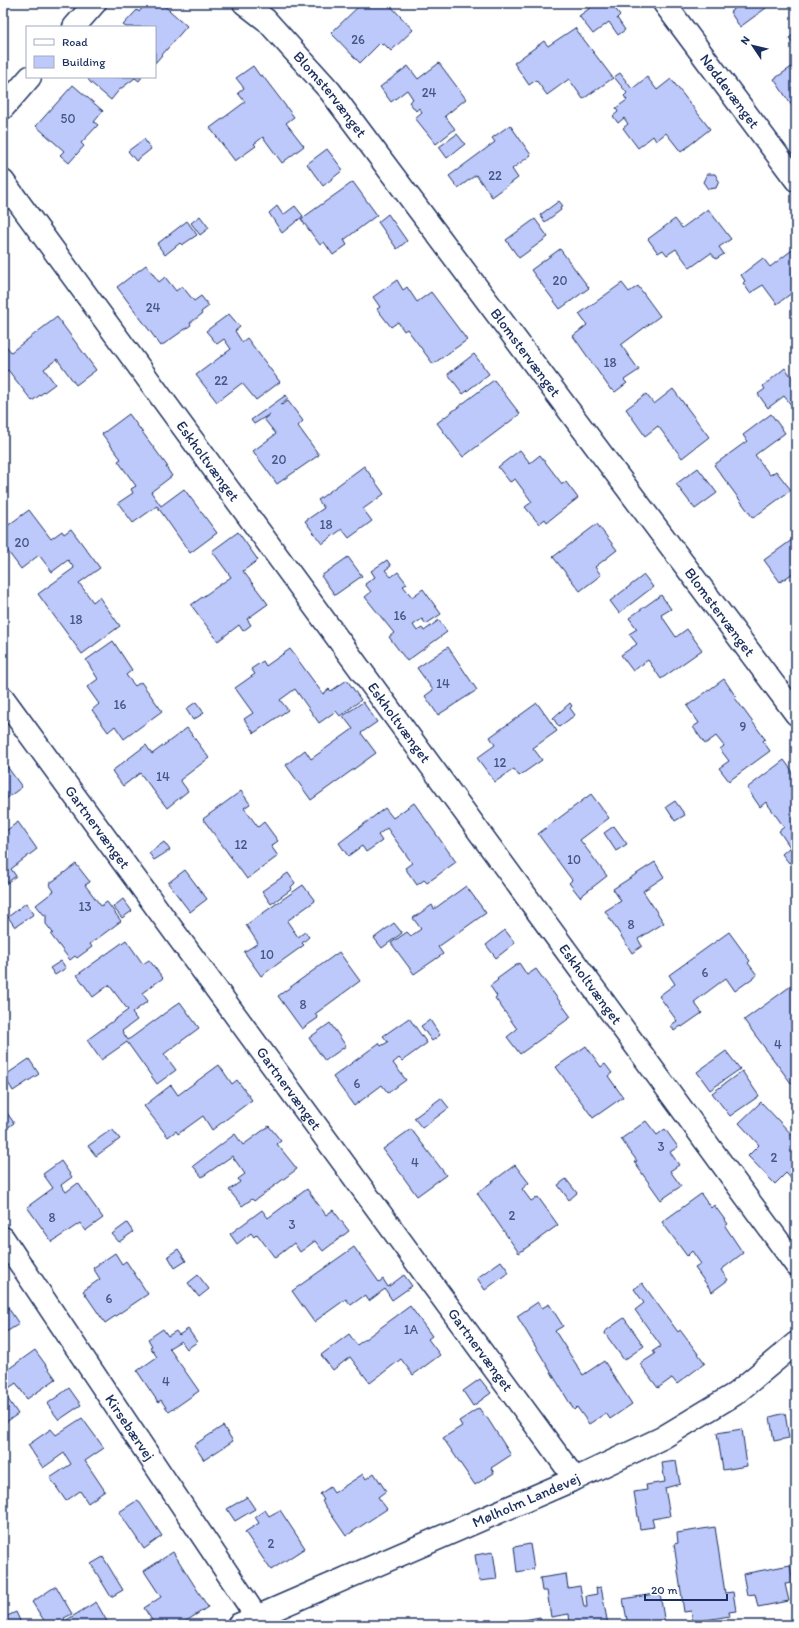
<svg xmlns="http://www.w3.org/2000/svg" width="799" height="1628" font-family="Itim,sans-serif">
  <rect width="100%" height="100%" fill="#fff"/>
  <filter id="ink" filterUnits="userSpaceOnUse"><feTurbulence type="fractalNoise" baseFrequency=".025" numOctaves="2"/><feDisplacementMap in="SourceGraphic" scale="8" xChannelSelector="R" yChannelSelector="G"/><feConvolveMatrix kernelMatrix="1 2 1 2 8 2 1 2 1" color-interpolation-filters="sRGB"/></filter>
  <g filter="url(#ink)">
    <path fill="#bdc9fa" stroke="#1b2f5e" d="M146 3H161L187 26 155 63V27H126L123 25 137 10 139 12Z
      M362 3H388L413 30 391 51 384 44 382 45 380 43 360 63 331 33Z
      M597 3H611L620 15 617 18 625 30 618 35 609 22 593 34 579 16Z
      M742 3H762L766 8 740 27 730 12Z
      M575 28 613 78 583 99 569 79 547 95 536 80 529 85 514 63 544 41 548 46Z
      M796 33V49L789 38Z
      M439 63 466 99 445 116 455 129 436 144 415 118 422 112 419 108 416 111 409 102 413 99 407 90 391 102 380 87 408 66 418 79Z
      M796 64V112L774 79Z
      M253 66 260 76 262 75 294 117 286 123 304 146 282 163 263 137 254 144 256 146 235 161 210 128 245 102 238 93 244 88 236 78Z
      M620 73 632 89 647 77 657 90 671 79 710 129 681 152 666 133 656 141 653 136 638 148 623 128 628 124 624 118 618 123 613 116 618 112 616 108 627 100 624 96 627 93 614 77Z
      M87 77H142L139 81 135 78 119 90 111 100 90 82Z
      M73 85 103 111 94 122 98 125 81 143 84 146 69 163 60 155 64 151 36 126Z
      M510 125 531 155 512 169 518 178 492 197 476 175 458 188 449 176 495 142 492 138Z
      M457 134 465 144 447 158 439 147Z
      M144 139 151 149 136 161 128 151Z
      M327 149 343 170 323 186 307 164Z
      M707 174H715L719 181 716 188 708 189 703 182Z
      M353 182 377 215 344 240 347 245 333 255 324 242 320 245 301 219Z
      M559 201 563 206 560 208 561 210 545 222 540 215Z
      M277 206 283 215 295 206 303 216 282 233 269 213Z
      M708 209 731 239 719 247 724 254 716 259 711 253 690 268 676 249 667 255 663 250 658 253 648 239 675 219 682 228Z
      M388 214 407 241 397 249 378 222Z
      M200 216 209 228 200 235 191 223Z
      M535 219 548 237 519 258 506 240Z
      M187 221 197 235 182 245 180 243 165 255 157 244Z
      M796 247V290L777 304 763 285 750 293 743 283 745 281 741 275 763 258 770 267Z
      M560 249 589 288 560 309 531 270Z
      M146 265 159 282 165 277 176 291 182 286 194 301 201 296 209 306 201 312 202 314 190 323 191 325 161 346 117 287Z
      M397 280 403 290 407 287 417 302 431 292 467 340 433 364 407 329 404 331 398 322 391 327 377 309 380 307 373 297Z
      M622 283 629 292 638 286 660 316 621 345 639 370 624 380 627 383 615 392 612 389 611 390 573 336 587 325 579 314Z
      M229 314 240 327 235 331 242 342 247 338 280 382 256 400 242 383 217 402 196 375 231 349 224 339 217 344 206 331Z
      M57 317 96 370 76 385 57 359 44 369 55 384 32 401 8 370 3 373V342L11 352Z
      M474 354 489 374 463 394 448 374Z
      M785 368 791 376 796 373V411L784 396 768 408 758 394 765 389 763 386Z
      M494 380 520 414 463 457 437 423Z
      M673 389 709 437 682 458 658 426 645 436 626 409 646 394 654 404Z
      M286 395 288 398 281 404 282 405 288 401 303 421 298 426 319 455 277 484 253 451 276 434 264 419 270 414 254 424 251 420Z
      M129 414 168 467H166L172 476 151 492 161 506 184 489 217 533 190 553 157 506 133 523 118 503 133 493 131 489 136 486 118 461 121 459 102 434Z
      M771 414 785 433 755 455 770 475 776 471 791 490 753 518 714 465 747 441 743 435Z
      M520 450 530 463 540 455 562 484 566 482 578 498 547 522 545 519 539 524 525 507 532 502 515 479 510 482 498 467Z
      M364 466 384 494 363 509 372 521 349 538 342 529 322 544 305 521 324 508 318 500Z
      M698 468 717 493 695 509 676 484Z
      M29 510 51 539 62 531 64 534 71 529 100 568 79 583 93 602 99 597 120 626 82 654 38 594 74 568 68 560 52 572 39 555 21 569 3 545V529Z
      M597 524 617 550 595 567 601 575 580 591 553 557Z
      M238 532 258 560 243 571 268 604 247 619 251 625 243 631 239 625 218 641 191 605 231 577 212 551Z
      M796 537V571L780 582 764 560Z
      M348 557 362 576 335 595 321 576Z
      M387 560 391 566 385 570 391 577 398 572 407 584 403 586 412 597 423 589 441 614 426 624 422 619 413 625 417 631 422 628 424 631 439 620 447 632 407 661 389 637 394 633 365 597 371 592 365 584 375 577 371 571Z
      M644 575 653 587 619 613 610 601Z
      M661 595 671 609 661 615 676 637 687 629 702 650 661 679 648 660 633 671 621 655 637 644 629 634 637 629 629 618Z
      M113 641 132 670 126 675 135 686 141 682 162 711 124 739 115 726 108 732 92 710 99 704 87 687 98 679 86 660Z
      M448 647 477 690 438 715 425 696 433 690 417 668Z
      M290 649 323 694 329 689 331 691 347 680 361 700 340 716 336 711 319 723 295 689 280 700 288 710 254 733 244 719 253 713 235 688 255 674 251 669 263 661 266 666Z
      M724 679 736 697 735 698 765 739 763 741 770 751 729 781 719 768 729 761 720 749 724 746 716 736 705 744 693 727 699 723 687 706Z
      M196 702 204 713 193 720 186 709Z
      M363 702 377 722 361 733 376 753 311 800 286 765 305 750 311 759 353 729 343 716Z
      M537 703 557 731 533 748 542 760 519 776 514 769 495 782 477 758 495 745 490 737Z
      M570 703 572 706 570 708 575 715 559 727 553 718Z
      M187 728 209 758 180 780 188 791 167 808 140 773 123 786 112 771 146 745 152 754Z
      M784 760 796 776 793 778 796 782V858L789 863 782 854 790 847 779 831 784 827 766 802 760 807 747 788Z
      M3 761 22 787 3 801Z
      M241 791 250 804 244 808 258 827 264 822 278 841 271 846 278 856 247 879 203 819Z
      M591 794 609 818 580 840 607 876 580 897 569 883 572 880 538 834Z
      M675 801 685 815 675 821 666 807Z
      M414 803 456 862 427 883 424 880 417 885 405 868 412 863 387 828 378 835 382 841 366 852 362 846 348 856 339 843 385 808 393 818Z
      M18 822 37 849 11 869 16 876 3 886V833Z
      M614 826 627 844 616 851 604 833Z
      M164 842 170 850 154 860 149 853Z
      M655 862 664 877 643 891 664 923 638 939 642 946 632 953 605 911 621 901 613 889Z
      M76 864 90 882 85 885 101 906 107 902 121 921 90 944 92 947 77 958 75 956 70 960 51 935 53 933 46 924V914L44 915 36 905 54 891 49 884Z
      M185 870 207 899 190 912 168 883Z
      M288 873 295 883 291 887 292 889 271 904 262 891Z
      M303 885 315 901 287 921 298 937 305 932 309 937 302 943 304 945 261 976 244 952 258 943 246 925Z
      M466 886 486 913 438 947 443 954 414 974 391 943 407 932 411 936 421 929 413 918 432 905 434 909Z
      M123 899 132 911 122 918 113 907Z
      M26 903 34 914 15 927 8 917Z
      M394 923 402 933 382 948 374 938Z
      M505 930 515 943 496 958 486 945Z
      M729 932 750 961 748 963 757 975 735 991 726 978 694 1002 702 1013 682 1027 681 1026 674 1031 671 1025 677 1021 659 996 675 984 669 975Z
      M126 940 143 964 149 960 163 978 142 993 148 1001 132 1013 137 1020 122 1031 128 1040 180 1002 199 1028 164 1054 176 1070 157 1084 127 1042 101 1060 87 1040 128 1010 109 985 93 997 77 975Z
      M339 952 360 981 315 1014 318 1018 302 1029 278 996Z
      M61 961 66 968 55 975 50 968Z
      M519 963 527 975 536 969 571 1017 520 1054 507 1037 517 1029 495 998 497 996 490 986 498 980 497 979Z
      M795 983 796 1079 791 1083 744 1020Z
      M409 1018 427 1043 402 1061 399 1058 393 1063 406 1080 388 1093 382 1085 354 1106 333 1077 379 1043 381 1046 388 1042 383 1036Z
      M430 1020 440 1035 432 1041 421 1026Z
      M330 1023 346 1046 325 1061 309 1038Z
      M586 1046 601 1067 605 1064 612 1073 608 1076 623 1097 593 1118 556 1067Z
      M726 1051 740 1069 710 1090 697 1072Z
      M29 1059 39 1074 13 1091 4 1076Z
      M219 1065 232 1084 237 1080 252 1100 212 1130 203 1116 178 1134 176 1131 168 1137 144 1106 171 1085 178 1095Z
      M742 1071 759 1096 730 1116 712 1093Z
      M441 1098 449 1108 422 1128 414 1118Z
      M761 1102 796 1139V1184L786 1173 775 1184 748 1156 759 1145 739 1123Z
      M3 1107 14 1123 3 1131Z
      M646 1121 657 1135 665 1129 678 1147 670 1152 679 1165 670 1171 681 1186 661 1200 634 1162 637 1161 621 1139Z
      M269 1126 281 1141 277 1144 297 1169 254 1201 252 1199 242 1206 229 1190 240 1182 238 1179 245 1174 232 1156 202 1177 193 1166 235 1134 243 1145Z
      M112 1129 120 1139 96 1156 88 1146Z
      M411 1129 446 1175 417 1196 383 1149Z
      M61 1161 72 1177 61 1185 66 1192 78 1183 103 1218 85 1231 80 1223 52 1242 27 1207 53 1188 43 1174Z
      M515 1165 529 1183 522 1189 531 1201 538 1197 558 1225 519 1253 477 1193Z
      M566 1179 577 1193 569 1200 558 1185Z
      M307 1189 326 1215 333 1210 349 1231 323 1251 315 1241 300 1252 294 1243 275 1258 257 1234 254 1237 251 1233 237 1244 230 1234 262 1210 268 1218Z
      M701 1194 711 1208 714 1205 728 1224 725 1226 743 1253 721 1270 728 1280 712 1292 695 1268 701 1264 692 1251 687 1256 662 1222Z
      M127 1223 133 1232 119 1242 112 1234Z
      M354 1247 379 1282 383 1279 388 1287 404 1275 412 1286 392 1300 385 1289 369 1301 365 1295 351 1305 346 1299 314 1322 292 1291Z
      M178 1249 186 1261 175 1268 168 1256Z
      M115 1253 122 1264 126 1261 148 1294 105 1323 83 1291 100 1279 93 1268Z
      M501 1261 509 1272 485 1290 477 1278Z
      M198 1275 209 1289 199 1297 188 1283Z
      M642 1283 678 1332 680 1330 705 1363 677 1384 672 1378 658 1388 640 1364 655 1354 653 1351 661 1346 635 1310 644 1303 634 1289Z
      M3 1300 19 1324 3 1334Z
      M538 1302 542 1308 549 1304 563 1326 555 1331 583 1375 604 1361 632 1404 610 1419 606 1413 589 1424 577 1407 574 1410 517 1316Z
      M410 1306 432 1336 428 1339 440 1355 413 1375 401 1359 370 1383 350 1357 333 1370 321 1355 349 1334 357 1345Z
      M624 1318 644 1346 624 1360 604 1332Z
      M163 1329 168 1336 176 1331 179 1335 188 1329 197 1342 187 1349 181 1341 169 1348 199 1391 169 1412 161 1400 158 1402 137 1371 157 1357 150 1347 152 1346 148 1339Z
      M35 1350 56 1379 27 1399 16 1383 3 1392 18 1414 3 1424V1376L9 1372 7 1370Z
      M480 1379 491 1393 473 1406 463 1391Z
      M69 1388 81 1405 59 1420 47 1404Z
      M479 1408 485 1417 486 1416 511 1455 491 1468 494 1473 475 1485 443 1438 462 1426 459 1421Z
      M785 1413 789 1438 774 1441 770 1417Z
      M82 1418 104 1448 85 1461 105 1491 88 1503 80 1491 66 1501 50 1478 71 1464 64 1453 43 1468 28 1445 51 1429 56 1435Z
      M223 1426 233 1441 204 1460 194 1445Z
      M742 1429 747 1466 723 1470 717 1433Z
      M676 1461 680 1484 665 1488 670 1516 652 1519 654 1527 640 1529 634 1492 647 1490 646 1485 665 1482 662 1463Z
      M374 1473 386 1491 378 1497 387 1509 346 1536 322 1501 324 1500 320 1494 330 1487 334 1493 363 1474 366 1479Z
      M247 1497 255 1509 235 1521 227 1509Z
      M138 1500 162 1536 144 1549 119 1512Z
      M265 1510 269 1516 280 1510 305 1548 271 1570 245 1532 259 1523 255 1517Z
      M715 1527 725 1593 733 1592 736 1611 729 1612 730 1616 693 1622 691 1611 684 1612 674 1544 678 1543 677 1533Z
      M530 1544 534 1569 517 1572 514 1547Z
      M173 1552 208 1607 180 1625H155L144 1608 161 1597 144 1571Z
      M493 1552 497 1579 479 1581 475 1555Z
      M103 1557 123 1590 111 1597 91 1564Z
      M790 1565 793 1583 785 1584 789 1601 758 1607 755 1594 747 1595 743 1574Z
      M566 1574 568 1588 580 1586 584 1607H587L586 1596 597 1594 596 1588 601 1587 608 1625H570L569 1614 551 1617 547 1591H542L540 1578Z
      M56 1586 72 1614 64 1618 65 1621 96 1602 109 1625H47L32 1602Z
      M660 1593 665 1625H628L623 1599Z
      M16 1612 22 1625H3V1618Z
      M540 1617 542 1625H502V1624Z"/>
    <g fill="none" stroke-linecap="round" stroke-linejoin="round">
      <g stroke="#1b2f5e" stroke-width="25">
        <g id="minor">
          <path id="s1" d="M244 3 266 20 330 91 796 714"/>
          <path id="s2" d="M664 3 796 180"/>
          <path d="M74 27 95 3"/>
          <path d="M3 108 30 77"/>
          <path id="s3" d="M3 181 796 1265"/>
          <path id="s4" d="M3 698 575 1479"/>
          <path id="s5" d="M3 1238 256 1616"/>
          <path id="s6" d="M238 1625 575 1479 662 1438 735 1394 796 1343"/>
        </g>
      </g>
      <use href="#minor" stroke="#fff" stroke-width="22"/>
    </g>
  </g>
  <g text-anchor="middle" stroke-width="3" stroke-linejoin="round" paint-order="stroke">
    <g font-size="13" fill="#445685">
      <text x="358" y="44">26</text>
      <text x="429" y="97">24</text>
      <text x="68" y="123">50</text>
      <text x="495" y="180">22</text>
      <text x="560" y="285">20</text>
      <text x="153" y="312">24</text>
      <text x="610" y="367">18</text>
      <text x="221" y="385">22</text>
      <text x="279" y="464">20</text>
      <text x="326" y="529">18</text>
      <text x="22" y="547">20</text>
      <text x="400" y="620">16</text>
      <text x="76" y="624">18</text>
      <text x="443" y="688">14</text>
      <text x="120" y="709">16</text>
      <text x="743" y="731">9</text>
      <text x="500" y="767">12</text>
      <text x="163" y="781">14</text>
      <text x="241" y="849">12</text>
      <text x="574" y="864">10</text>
      <text x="85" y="911">13</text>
      <text x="631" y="929">8</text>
      <text x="267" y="959">10</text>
      <text x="705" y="977">6</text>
      <text x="303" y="1009">8</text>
      <text x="778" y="1049">4</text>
      <text x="357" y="1088">6</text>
      <text x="661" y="1151">3</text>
      <text x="774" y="1162">2</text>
      <text x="415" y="1167">4</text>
      <text x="512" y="1220">2</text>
      <text x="52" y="1222">8</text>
      <text x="292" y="1229">3</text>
      <text x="109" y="1303">6</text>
      <text x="411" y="1334">1A</text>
      <text x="166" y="1386">4</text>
      <text x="271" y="1548">2</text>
    </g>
    <g font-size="15" fill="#1b2f5e" stroke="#fff">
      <text dy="5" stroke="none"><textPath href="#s2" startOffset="110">Nøddevænget</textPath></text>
      <text dy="5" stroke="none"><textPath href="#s1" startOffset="126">Blomstervænget</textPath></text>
      <text dy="5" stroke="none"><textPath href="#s1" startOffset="450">Blomstervænget</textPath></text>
      <text dy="5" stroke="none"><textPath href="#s3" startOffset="347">Eskholtvænget</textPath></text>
      <text dy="5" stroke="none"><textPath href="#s1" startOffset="774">Blomstervænget</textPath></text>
      <text dy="5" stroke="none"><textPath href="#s3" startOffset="671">Eskholtvænget</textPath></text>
      <text dy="5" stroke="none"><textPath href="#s4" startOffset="160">Gartnervænget</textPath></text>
      <text dy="5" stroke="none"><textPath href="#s3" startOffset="995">Eskholtvænget</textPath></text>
      <text dy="5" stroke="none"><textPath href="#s4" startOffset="484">Gartnervænget</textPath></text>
      <text dy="5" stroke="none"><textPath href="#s4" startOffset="808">Gartnervænget</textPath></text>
      <text dy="5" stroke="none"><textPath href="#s5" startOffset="228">Kirsebærvej</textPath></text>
      <text dy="5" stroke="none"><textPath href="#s6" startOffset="314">Mølholm Landevej</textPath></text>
    </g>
  </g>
  <rect width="799" height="1628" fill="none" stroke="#fff" stroke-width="16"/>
  <rect x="8" y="8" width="783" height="1612" fill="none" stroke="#1b2f5e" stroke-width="1.5" filter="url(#ink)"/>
  <rect x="26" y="26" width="130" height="52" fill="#ffffff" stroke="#a4acbf"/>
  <rect x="34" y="39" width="20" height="6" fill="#ffffff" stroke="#a4acbf"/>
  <text x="62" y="46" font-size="12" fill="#1b2f5e">Road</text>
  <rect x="34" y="56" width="20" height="12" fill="#bdc9fa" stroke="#a4acbf"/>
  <text x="62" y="66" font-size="12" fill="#1b2f5e">Building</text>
  <g transform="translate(753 46) rotate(305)" stroke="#ffffff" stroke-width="3" paint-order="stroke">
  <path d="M0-3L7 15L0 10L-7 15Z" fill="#1b2f5e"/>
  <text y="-6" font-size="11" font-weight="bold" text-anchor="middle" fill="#1b2f5e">N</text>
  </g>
  <path d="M645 1594v6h82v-6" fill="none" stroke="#1b2f5e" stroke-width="2"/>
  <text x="651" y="1594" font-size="12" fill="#1b2f5e" stroke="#ffffff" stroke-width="3" paint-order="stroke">20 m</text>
</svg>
